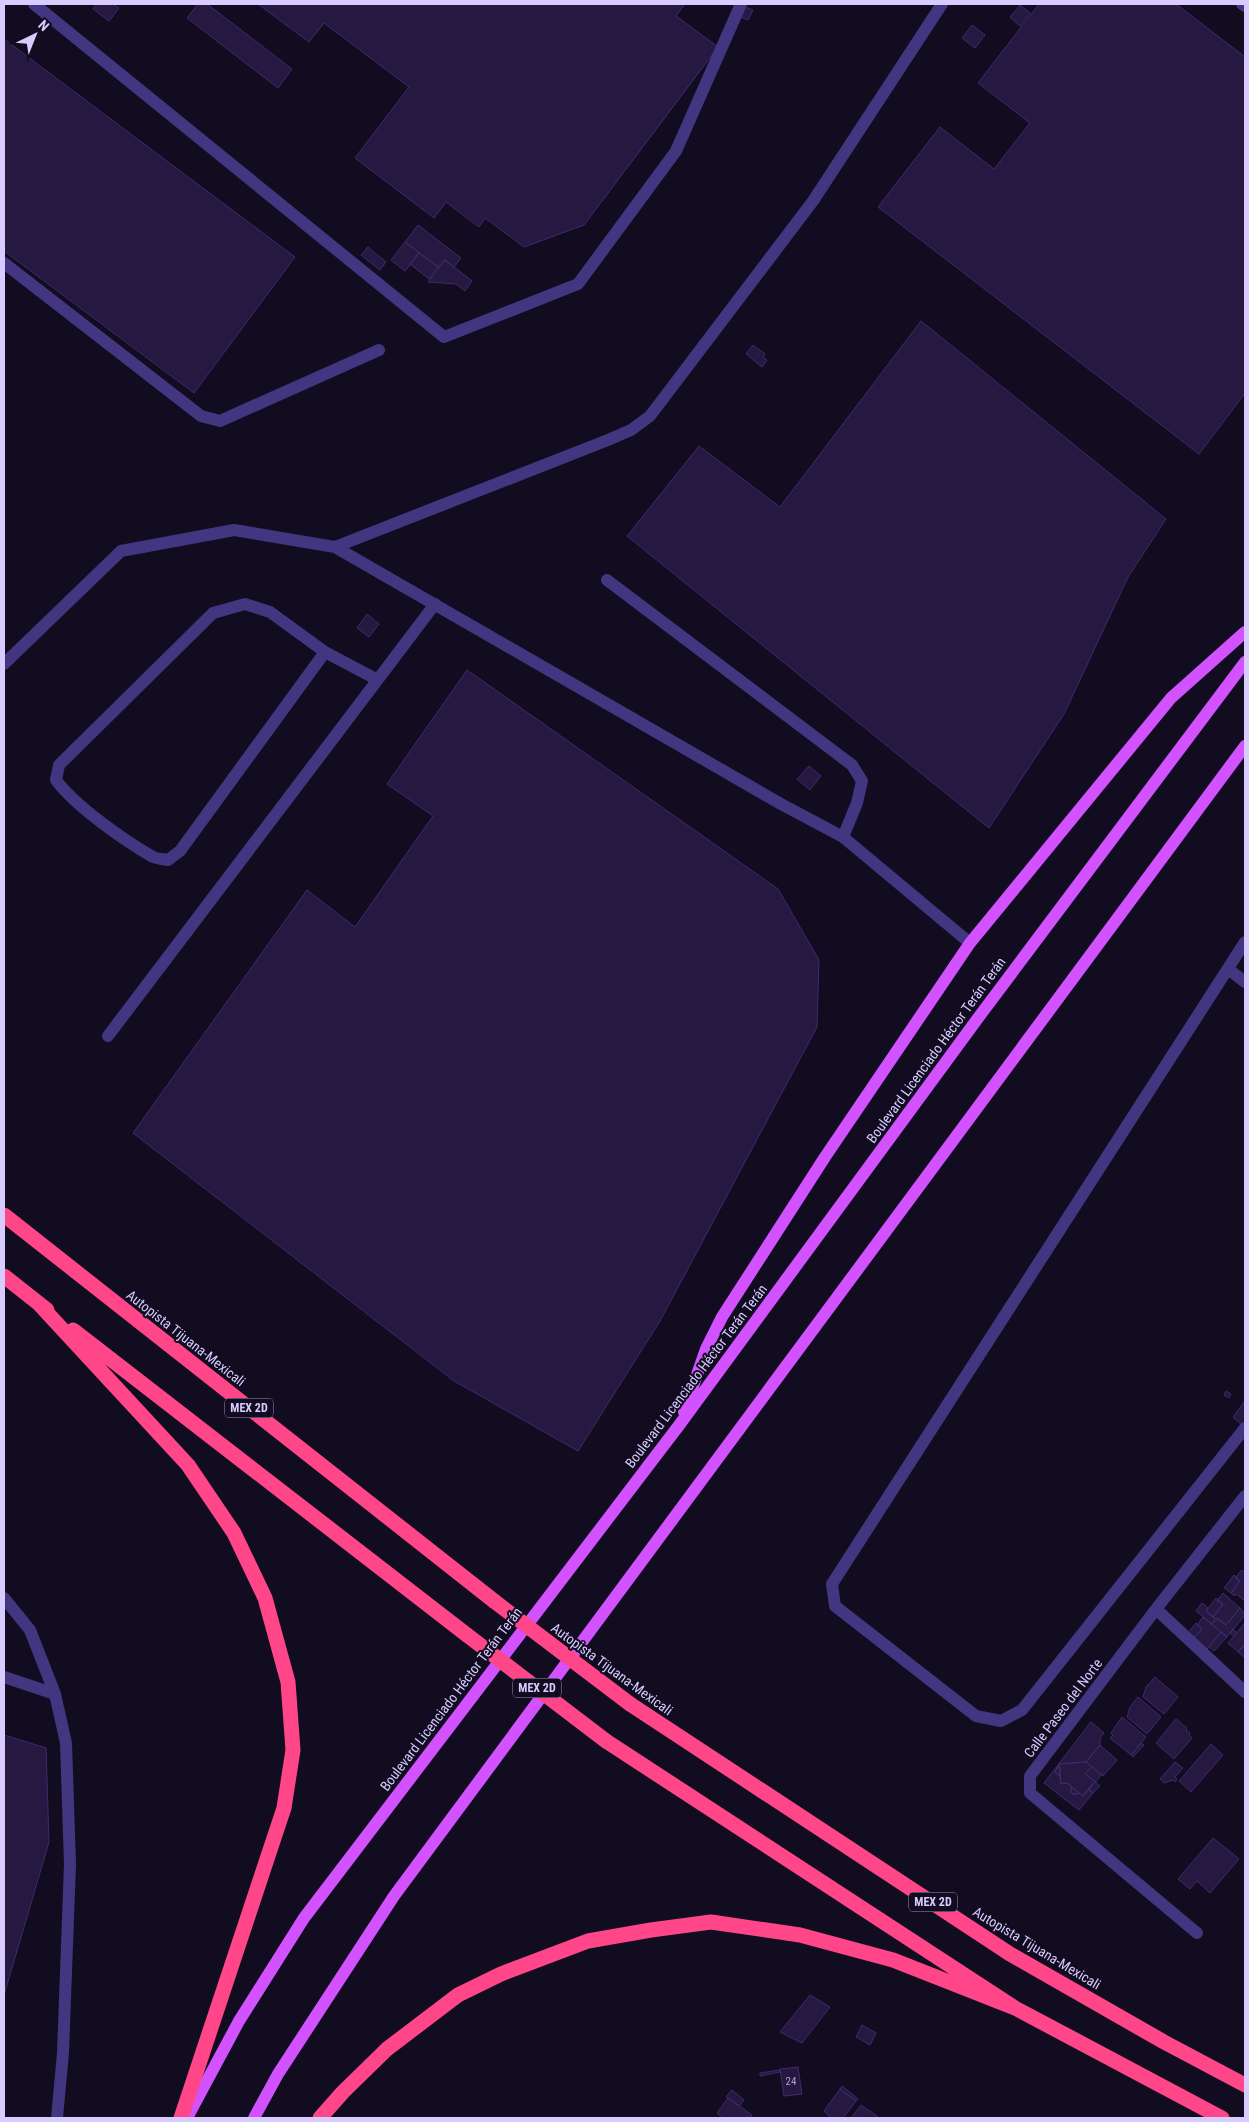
<svg xmlns="http://www.w3.org/2000/svg" width="1249" height="2122" font-family="'Roboto Condensed',sans-serif">
  <rect width="100%" height="100%" fill="#120c20"/>
  <path fill="#251841" stroke="#3f2a6e" d="M96 4H113L119 8 109 21 93 9Z
    M198 4H207L292 69 278 88 187 18Z
    M258 4H685L676 16 718 47 584 225 524 247 485 218 479 227 446 202 434 218 355 158 409 87 324 23 309 42Z
    M1039 4H1176L1245 57V393L1199 454 878 207 940 127 994 169 1030 123 978 83Z
    M1020 5 1030 13 1020 26 1010 17Z
    M745 7 753 10 748 20 740 17Z
    M972 25 985 35 975 48 962 38Z
    M4 39 295 257 194 393 4 251Z
    M418 225 461 258 454 267 444 260 438 267 405 242Z
    M405 242 419 253 405 271 391 260Z
    M368 247 386 262 380 270 361 255Z
    M419 253 438 267 429 279 410 264Z
    M445 260 472 281 465 291 456 284 428 282Z
    M921 321 1166 519 1128 577 1064 714 989 828 627 536 699 446 780 507Z
    M753 345 765 354 763 357 767 360 762 367 746 354Z
    M367 614 379 624 369 637 357 628Z
    M467 670 778 889 819 960 817 1027 660 1321 578 1451 454 1381 133 1133 307 890 355 927 433 816 387 784Z
    M809 766 821 776 810 790 797 779Z
    M1226 1391 1231 1394 1229 1398 1224 1395Z
    M1245 1401V1424L1243 1426 1233 1417Z
    M1242 1570 1245 1573V1601L1236 1594 1234 1596 1231 1593 1240 1581 1235 1578Z
    M1234 1575 1240 1581 1231 1593 1224 1588Z
    M1223 1593 1240 1608 1226 1625 1213 1617 1223 1604 1217 1601Z
    M1216 1598 1223 1604 1213 1617 1206 1611Z
    M1202 1603 1208 1608 1206 1611 1215 1619 1212 1624 1196 1611Z
    M1240 1608 1245 1615 1227 1637 1212 1624 1218 1618 1226 1625Z
    M1203 1617 1221 1632 1206 1650 1193 1639 1202 1629 1197 1625Z
    M1196 1623 1202 1629 1193 1639 1187 1634Z
    M1245 1623V1644L1238 1652 1228 1643Z
    M1233 1629 1237 1633 1234 1636 1230 1633Z
    M1221 1632 1227 1637 1214 1651 1209 1647Z
    M1245 1644V1658L1238 1652Z
    M1155 1677 1178 1697 1164 1714 1143 1697 1146 1687Z
    M1138 1697 1161 1717 1147 1734 1127 1717 1130 1707Z
    M1122 1717 1146 1737 1131 1755 1110 1738 1113 1735 1111 1733Z
    M1176 1719 1187 1728 1186 1730 1190 1733 1189 1735 1192 1738 1174 1759 1156 1743Z
    M1091 1722 1104 1733 1100 1738V1745L1086 1762 1059 1764 1055 1772 1060 1776 1061 1784 1067 1783 1072 1787 1071 1791 1073 1795 1079 1793 1083 1796 1088 1789 1093 1793 1079 1810 1044 1783Z
    M4 1735 46 1748 49 1842 4 1995Z
    M1141 1743 1144 1745 1133 1757 1131 1755Z
    M1211 1744 1223 1755 1191 1792 1179 1781Z
    M1100 1745 1117 1760 1103 1776 1086 1762Z
    M1086 1762 1092 1767 1085 1774 1095 1782 1083 1796 1067 1783 1061 1784 1059 1764Z
    M1175 1762 1183 1768 1175 1777 1177 1779 1175 1782 1173 1780 1164 1783 1160 1779Z
    M1058 1767H1060V1776L1055 1772Z
    M1092 1767 1101 1775 1096 1782 1085 1774Z
    M1095 1782 1100 1786 1093 1793 1088 1789Z
    M1072 1787 1079 1793 1078 1794 1071 1793Z
    M1213 1838 1239 1859 1210 1893 1197 1881 1190 1889 1178 1879Z
    M810 1995 830 2007 802 2043 780 2032Z
    M862 2025 876 2033 870 2045 856 2037Z
    M798 2067 802 2094 784 2096 780 2069Z
    M780 2070V2072L760 2076V2073Z
    M842 2086 858 2099 856 2101 840 2089Z
    M840 2089 856 2101 843 2118H831L824 2111Z
    M732 2090 744 2100 739 2106 726 2097Z
    M728 2098 752 2115 751 2117 723 2118 717 2113Z
    M861 2105 877 2116 875 2118H851Z"/>
  <g fill="none" stroke-linecap="round" stroke-linejoin="round">
    <path stroke="#423680" stroke-width="12" d="M34 4 444 337 578 284 676 151 741 4
      M1242 4 1245 6
      M4 263 201 416 220 421 379 350
      M335 547 608 440 631 430 650 416 813 201 942 4
      M607 580 852 765 862 781 857 803 843 837
      M325 652 180 851 168 860C163 859 157 859 153 857 125 841 75 806 56 780L59 765 213 613 245 604 270 612 325 652 376 679
      M4 664 121 551 234 530 335 547 781 804 843 837 970 943
      M1245 942 832 1584 835 1606 976 1716 1001 1721 1022 1710 1245 1428
      M1228 969 1245 982
      M108 1036 435 604
      M4 1598 30 1630 55 1694
      M4 1677 55 1694 66 1743 70 1864 63 2053 57 2118"/>
    <path stroke="#423680" stroke-width="12" d="M1156 1609 1245 1692
      M1197 1933 1030 1793V1776L1156 1609 1245 1496"/>
    <path stroke="#d352ff" stroke-width="12" d="M684 1412 706 1349 722 1317 825 1157 970 943 1171 698 1245 632
      M187 2118 239 2021 304 1918 680 1424 981 1014 1245 662
      M254 2118 278 2074 394 1896 1245 746"/>
    <path stroke="#ff4689" stroke-width="15" d="M4 1215 494 1601
      M4 1276 47 1310
      M39 1304 188 1465 234 1533 265 1598 288 1682 293 1750 284 1808 181 2118
      M73 1330 467 1635
      M630 1704 1010 1954 1164 2042 1245 2085
      M606 1741 1015 2008 1222 2118
      M320 2118 343 2092 387 2049 458 1995 501 1974 588 1941 651 1930 711 1922 800 1935 893 1960 1015 2008"/>
    <path stroke="#ff4689" stroke-width="15" d="M494 1601 630 1704
      M467 1635 606 1741"/>
  </g>
  <g text-anchor="middle" stroke-width="4" stroke-linejoin="round" paint-order="stroke">
    <g font-size="11" fill="#aa9ed0">
      <text x="791" y="2085">24</text>
    </g>
    <g fill="#120c20" stroke="#9c92bc" stroke-width="1">
      <rect x="225" y="1398.5" width="48" height="19" rx="4"/>
      <rect x="513" y="1678.5" width="48" height="19" rx="4"/>
      <rect x="909" y="1892.5" width="48" height="19" rx="4"/>
    </g>
    <g font-size="12" font-weight="bold" fill="#d7cbff">
      <text x="249" y="1412">MEX 2D</text>
      <text x="537" y="1692">MEX 2D</text>
      <text x="933" y="1906">MEX 2D</text>
    </g>
    <g font-size="14" fill="#d7cbff" stroke="#120c20">
      <text transform="translate(936 1050) rotate(-54)" y="5">Boulevard Licenciado Héctor Terán Terán</text>
      <text transform="translate(186 1338) rotate(38)" y="5">Autopista Tijuana-Mexicali</text>
      <text transform="translate(696 1376) rotate(-53)" y="5">Boulevard Licenciado Héctor Terán Terán</text>
      <text transform="translate(612 1669) rotate(36)" y="5">Autopista Tijuana-Mexicali</text>
      <text transform="translate(451 1699) rotate(-53)" y="5">Boulevard Licenciado Héctor Terán Terán</text>
      <text transform="translate(1063 1708) rotate(-53)" y="5">Calle Paseo del Norte</text>
      <text transform="translate(1037 1948) rotate(31)" y="5">Autopista Tijuana-Mexicali</text>
    </g>
  </g>
  <rect width="1249" height="2122" fill="none" stroke="#d7cbff" stroke-width="10"/>
  <g transform="translate(35 35) rotate(43)" stroke="#120c20" stroke-width="4" paint-order="stroke">
  <path d="M0-4L9 19L0 12L-9 19Z" fill="#d7cbff"/>
  <text y="-8" font-size="14" font-weight="bold" text-anchor="middle" fill="#d7cbff">N</text>
  </g>
</svg>
